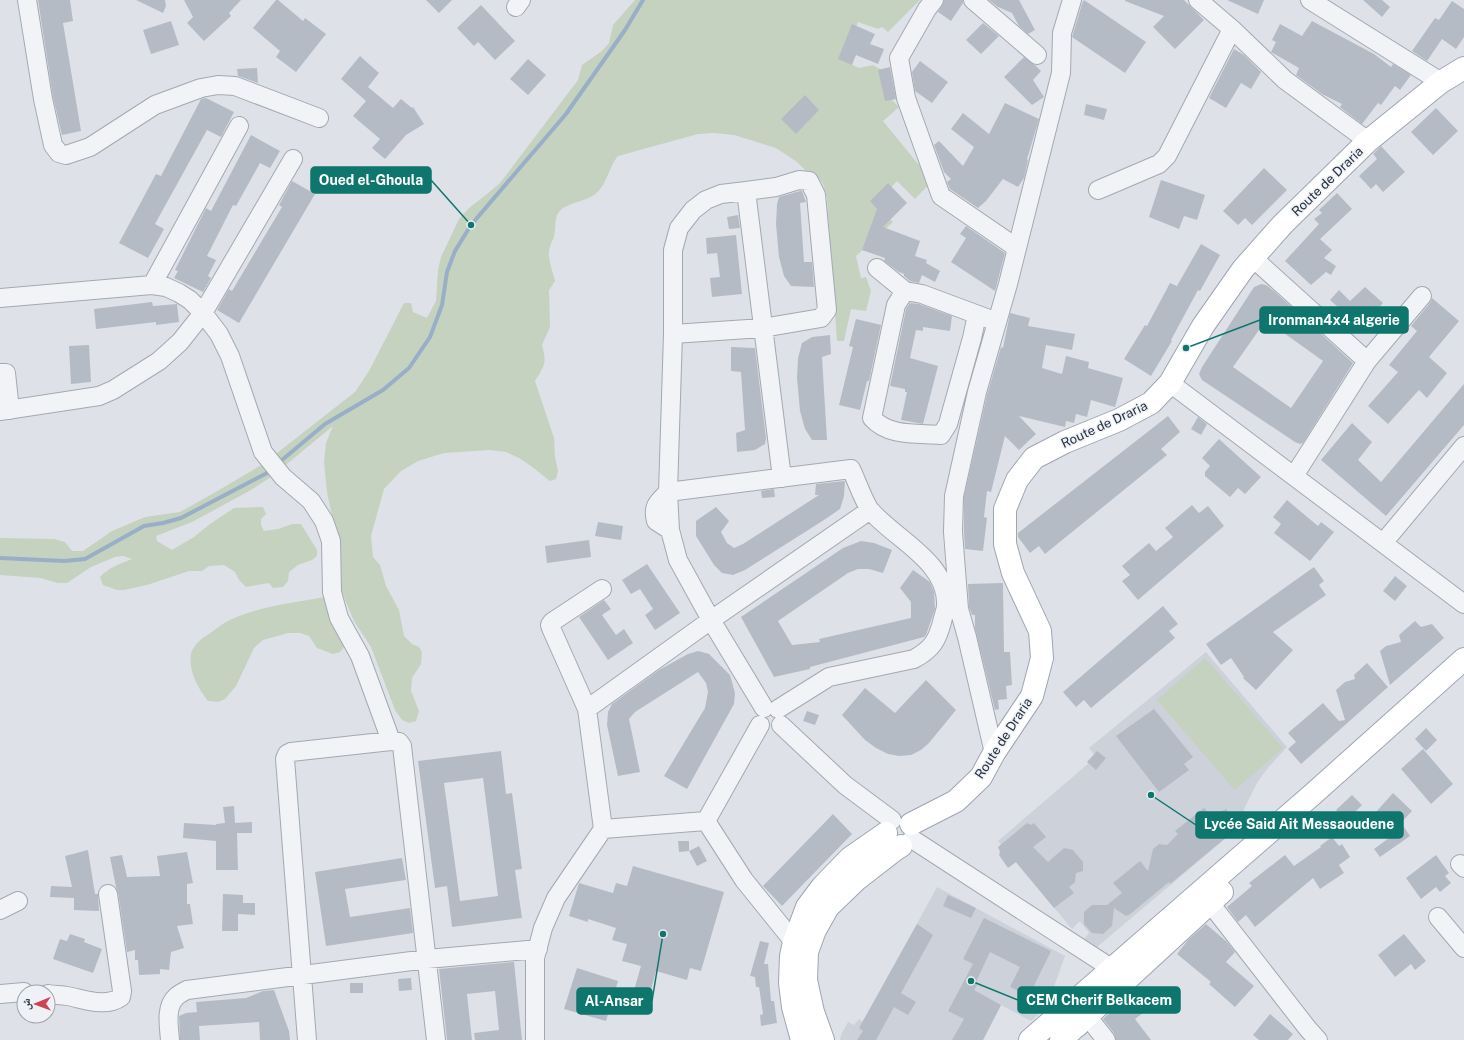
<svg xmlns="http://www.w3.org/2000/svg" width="1464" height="1040" font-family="'Public Sans','Noto Naskh Arabic',sans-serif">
  <rect width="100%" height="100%" fill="#dee2e8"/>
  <path fill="#ccd1da" d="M1206 652 1287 747 1267 769 1257 783 1245 807 1238 828 1097 947 1084 939 1089 933 1080 921 1072 929 998 841 1096 757 1089 748Z
    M937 887 1065 956 1047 1006 1031 1021 1001 1005 983 1040H840L841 1035 848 1022 854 1025 859 1019 863 1022Z"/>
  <path fill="#c4d2bf" d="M635 0H920L888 32 882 27 878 29 858 22 842 60 859 68 873 65 886 72 880 77 896 96 892 100 899 107 883 121 932 181 915 199 897 181 874 205 893 222 856 256 861 278 866 277 871 291 866 311 851 309 844 341H837L827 198 823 184 818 177 809 174 797 162 776 148 734 135 714 133 698 134 618 156C608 168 607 186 594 195 585 201 574 202 565 207 552 214 557 226 554 237 551 244 548 249 549 257 550 265 553 273 555 281L549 290 550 327 542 345C547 363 545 365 535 381L554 438 555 457 558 471 556 479 550 481 531 466 519 458 506 452 490 450 444 453 418 461 401 471 384 489 371 536 373 557 380 565 386 586 399 610 404 636 412 644 419 647 422 652 421 664 412 678 411 691 419 711 416 721 409 723 402 720 395 710 371 647 354 621 339 585 336 535 327 492 324 462 326 443 333 426 271 477 251 490 192 522 156 536 157 541 172 550 194 537 210 524 234 508 263 507 266 514 261 519V525L264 531 278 529 292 524H301L317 550V556L312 560 298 565 289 572 288 581 283 587 273 588 269 583 246 587 239 580 235 572 224 565 209 566 202 571H189L147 585 124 590H117L103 585 100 577C109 567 120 564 132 559L123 556 115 557 91 567 67 583H58L40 578 0 575V538L54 539 65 542 72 551H83L112 531 145 517 180 512 214 493 263 464 355 392 369 371 404 303H411L413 312 427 318 436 301 438 270 441 257 459 219 469 208 487 194 500 183 578 80 582 65 602 51 609 43 613 25Z
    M325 597 345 646 340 652 333 654 317 648 309 636 300 633H288L263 640 254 648 236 686 225 699 218 702 208 701C198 688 188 671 191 654 193 645 202 638 209 634 216 629 223 623 230 620 259 606 294 603 325 597Z
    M1205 658 1283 748 1235 790 1157 700Z"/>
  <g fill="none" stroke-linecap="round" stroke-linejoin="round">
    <path stroke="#99afc8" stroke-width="4" d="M282 460 325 424 383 390 409 368 430 337 442 305 447 272 455 251 471 225 566 114 625 30 643 0
      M0 558 64 561 85 559 144 526 163 523 181 518 269 472"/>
  </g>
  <path fill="#b5bbc5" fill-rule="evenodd" d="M38 0H70L73 21 63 23 81 131 62 135 53 97Z
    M136 0H165L166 6 163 13Z
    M184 0H241L229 13 231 16 204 41 187 23 193 17Z
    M276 0H278L303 21 305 18 326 34 296 72 276 57 280 51 253 28Z
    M426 0H452L439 13Z
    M944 0H963V3L951 21 938 12 942 6Z
    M989 0H1019L1035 30 1028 34 1019 26 1012 13 998 7Z
    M1084 0 1146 42 1125 73 1072 37 1082 4Z
    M1125 0H1184L1204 20 1175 49 1153 27 1164 16 1125 1Z
    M1227 0H1264L1258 14Z
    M1363 0H1382L1390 7 1382 17Z
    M1452 1 1464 9V37L1456 49 1442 39 1427 61 1412 51 1435 18 1439 20Z
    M481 5 515 41 495 60 478 42 474 46 457 28Z
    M171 21 179 45 151 54 143 30Z
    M1312 21 1374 54 1391 67 1393 64 1411 75 1400 90 1395 86 1381 105 1378 103 1362 124 1340 107 1342 104 1322 94 1296 75 1299 68 1271 52 1276 42 1272 40 1280 24 1302 36Z
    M983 23 999 36 981 54 966 40Z
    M852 24 875 34 870 44 884 49 878 64 856 55 852 65 838 59Z
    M1234 49 1244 55 1261 72 1251 89 1241 83 1226 108 1209 98Z
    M360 56 379 73 368 87 393 108 401 99 412 108 413 107 424 124 406 135 385 159 372 148 380 139 353 116 366 101 341 79Z
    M1024 57 1035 65 1041 71 1033 80 1044 97 1032 105 1004 77Z
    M528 59 546 75 528 95 510 79Z
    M920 61 948 82 932 103 915 91 912 72Z
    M890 67 896 99 885 101 878 70Z
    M257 68 258 83 238 76 237 69Z
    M805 95 819 110 796 134 781 119Z
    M206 98 234 112 221 137 207 130 155 224 164 229 148 258 119 243 156 174 161 176 201 99Z
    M1005 103 1039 119 1027 159 1028 160 1024 178 1018 187 1003 179 986 201 978 208 950 189 947 182 951 179 944 172 934 145 939 141 963 166 974 147 951 129 963 113 989 134Z
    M1086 104 1107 109 1104 120 1084 115Z
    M1436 108 1458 131 1433 155 1411 132Z
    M251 135 280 151 270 168 260 163 236 206 233 205 207 256 216 260 208 276 211 278 203 292 174 278 178 271 175 270 206 208 211 211Z
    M1381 146 1405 172 1383 192 1376 184 1371 189 1359 176 1377 159 1373 154Z
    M1264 168 1287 190 1252 225 1245 218 1238 225 1223 211Z
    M1161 180 1205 195 1197 220 1184 216 1179 229 1149 217Z
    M292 181 315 194 239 323 217 310 229 289 232 291 282 207 279 205Z
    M888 183 907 203 883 227 920 241 915 256 927 260 926 263 940 271 935 282 922 275 919 283 910 281 904 276V274L899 272 884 261 885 258 862 250 877 209 870 201Z
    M800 191H802L806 202 800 203 804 262H812L814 287 791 286 784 276 779 257 776 224 777 204 779 197Z
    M1337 193 1352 209 1320 239 1332 250 1324 258 1336 266 1331 275 1326 272 1311 285 1285 261 1319 224 1314 219 1322 213 1319 210Z
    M738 215 740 228 729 229 727 217Z
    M966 226 1005 253 995 291 951 262 966 238 960 234Z
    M736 235 742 294 712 297 710 278 720 277 717 253 707 254 706 238Z
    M1201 244 1220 255 1200 291 1198 290 1171 340 1172 341 1151 376 1124 359 1145 325 1147 326 1170 283 1177 286Z
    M1261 284 1266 285 1274 291 1353 363 1303 443 1300 444 1295 442 1202 380 1199 374 1202 367 1254 287ZM1266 320 1323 361 1291 408 1233 367Z
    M1365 287 1383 303 1361 327 1330 300 1339 290 1350 301Z
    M1432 298 1459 321 1429 357 1447 373 1427 398 1419 390 1388 424 1368 406 1398 372 1389 365 1417 331 1411 326 1430 303Z
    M152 302 153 306 177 304 179 322 156 325V322L96 329 94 309Z
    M910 303 919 304 952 316 950 331 923 327V331L916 330 910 358 938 366 923 424 901 420 907 392H905V389L890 386 906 309Z
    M1010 313 1030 318 1028 326 1075 334 1072 350 1046 345 1042 368 1062 374 1066 356 1089 362 1088 368 1123 378 1115 407 1091 400 1087 417 1076 414 1074 423 1066 421 1065 427 1019 416 1036 434 1019 450 1005 436 991 492 987 491 984 517 987 518 983 551 965 549 964 532V497L987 395 1001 347 1003 348Z
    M856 319 881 325 869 381H867L860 410 839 405 853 347 849 346Z
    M830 335 831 354 822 357 827 440H812L805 429 800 411 797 378 798 358 802 343 812 337Z
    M89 345 91 382 71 384 69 346Z
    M731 347 755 348 766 438 765 444 755 450 737 452 736 433 745 430 741 372 731 371Z
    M1464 384V425L1386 516 1321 460 1352 423 1372 442 1358 460 1381 482Z
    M1168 416 1180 432 1161 449 1167 455 1045 554 1039 546 1030 553 1018 537V533Z
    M1198 417 1207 424 1201 435 1191 429Z
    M1219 439 1261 477 1245 494 1238 488 1230 497 1205 476V472L1210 466 1202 458Z
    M845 481 844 496 840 509 824 520 745 570 733 575 722 573 714 565 696 536V521L716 507 729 521 721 532 727 543 734 548 743 544 819 495H815L816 484Z
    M774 489 775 497 762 498 761 491Z
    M1287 500 1318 526 1321 522 1334 532 1310 561 1274 533 1281 524 1273 517Z
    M1192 505 1199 513 1208 506 1224 526 1138 600 1122 581 1130 575 1122 566 1149 543 1156 551 1173 537 1165 528Z
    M598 522 623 526 621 540 595 536Z
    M589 540 591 557 547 563 545 546Z
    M861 541 874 543 892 550 883 573 869 569H858L848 573 778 621 792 645 820 642 819 639 911 618V602L900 588 913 570 930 582 934 592 935 609 926 635 924 637 810 667V669L774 677 741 617 843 548Z
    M647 564 680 613 655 630 645 615 653 609 640 589 631 594 622 580Z
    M1314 567 1324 581 1319 585 1326 595 1273 632 1293 650 1256 690 1243 678 1244 677 1231 658 1221 665 1206 644Z
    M1395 576 1407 586 1395 601 1383 591Z
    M1003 583 1004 652H1010L1012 685 1006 686 1007 699 998 700 999 709 995 710 975 628V615H972L969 607 968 584Z
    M604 600 611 609 602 615 616 635 624 629 633 643 608 660 579 617Z
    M1163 606 1178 624 1169 631 1175 638 1091 708 1084 700 1076 707 1063 692Z
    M1415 621 1421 627 1432 624 1444 638 1390 685 1380 651 1386 646 1401 642 1399 635Z
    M698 651 709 654 730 675 735 693 734 704 687 789 664 776 705 708 708 692 706 683 698 672 635 712 629 719 640 772 618 776 607 725 608 712 612 704 659 670 688 654Z
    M1367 663 1388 687 1301 764 1288 749 1296 742 1288 733 1323 703 1339 721 1345 720 1336 690 1345 682 1355 679 1354 675Z
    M926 680 956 710 929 743 921 750 911 755 899 756 888 754 876 748 865 740 842 715 865 688 895 713Z
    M1154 709 1193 757 1184 764 1189 770 1159 792 1116 736Z
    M807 711 819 715 815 725 803 721Z
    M1426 728 1437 740 1426 751 1415 739Z
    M1423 749 1453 784 1431 804 1401 769Z
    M501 751 506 794 512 793 522 869 515 870 522 918 452 927 447 886 435 888 418 761ZM483 778 498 896 460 901 444 783Z
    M1097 751 1106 758 1096 770 1087 762Z
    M1393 793 1412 811 1395 829 1376 812Z
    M1352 795 1362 805 1346 821 1336 810Z
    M234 806 235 823 252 822V833H237L238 870H216V841L183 838 184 823 216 825V824L225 823 223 807Z
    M1204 808 1210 815 1227 809V822L1235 830 1170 884 1169 882 1129 915 1126 916 1114 908 1112 926 1103 934 1092 933 1084 924V912L1092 905H1107L1122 893 1113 883 1140 861 1148 871 1153 849 1159 844 1167 845 1178 834 1175 831Z
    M833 814 852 834 782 906 763 886Z
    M1027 823 1031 825 1034 823 1046 837 1033 847 1048 862 1064 848 1073 850 1083 862V871L1076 873 1075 882 1069 887 1074 893 1054 908 1016 862 1008 868 999 855 1000 852 998 847Z
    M1404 827 1410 836 1380 857 1374 849Z
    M1332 837 1339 846 1342 844 1350 857 1339 865 1344 873 1320 889 1313 878 1255 927 1246 915 1238 922 1227 907 1252 886 1249 883 1285 855 1294 866 1321 847 1320 846Z
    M678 841H689V851L699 846 707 861 697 866 689 851 679 852Z
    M88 850 95 894H98L99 911 74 910V898L50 897 51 886 72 887 65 856Z
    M187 852 193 883 187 884V904H190L193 924 177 926 184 948 171 952 169 970 160 969V974L139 975 138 960H135V950L127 952 118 892 116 887 110 857 122 855 127 877 160 876 157 856Z
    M1436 855 1449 873 1445 876 1451 883 1440 892 1436 887 1421 899 1406 878Z
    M402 858 406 880 345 889 350 917 410 908 413 933 326 946 315 872Z
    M633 866 724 892 701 971 690 968 687 980 656 971 650 994 634 990 641 966 622 961 627 944 612 940 616 928 588 919V922L569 916 579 883 613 893 616 883 627 886Z
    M223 894 243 895V903H255V915L238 914V931H222Z
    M948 895 976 908 971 918 943 906Z
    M984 918 1051 951 1029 996 1010 987 1020 967 990 952 976 982 978 983 974 990 1001 1005 983 1040H952L964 1019 948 1011 973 964 963 959Z
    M917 924 933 935 901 993 916 1002 908 1015 894 1007 876 1040H857L863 1031 859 1028Z
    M1206 924 1227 942 1235 952 1226 962 1254 986 1235 1007 1209 984 1211 982 1177 954 1188 940Z
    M70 934 85 939 84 942 102 949 93 973 53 959 60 939 67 941Z
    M1404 934 1426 961 1415 970 1411 964 1395 977 1378 955Z
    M760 941 769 943 764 964H768L771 1001H774L777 1023 761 1026 760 1015 763 1014 759 987H756L755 977 750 976Z
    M514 962 522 1040H475L474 1033 499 1030 495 991 467 994 472 1040H447L439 969Z
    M577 968 618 981 606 1021 564 1009Z
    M411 978 412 990 399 991 398 979Z
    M350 983H363V993H350Z
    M274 990 289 1031 290 1040H260L259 1022 199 1026 200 1040H180L179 1016 186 1013 197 1012 196 1002 246 998 263 991Z
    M1129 995 1143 1013 1135 1019 1151 1040H1116L1114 1033 1103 1019Z
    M1270 1014 1293 1034 1288 1040H1259L1253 1035Z"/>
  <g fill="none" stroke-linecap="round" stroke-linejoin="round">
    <g stroke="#a3a9b2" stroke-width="20">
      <path id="minor" d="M27 0 43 99 53 145 59 153 66 155 90 147 155 105 201 88 218 85 235 86 319 118
        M934 0 927 9 899 58 906 98 941 196 1017 248
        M973 0 1037 55
        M1198 0 1232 29 1285 80 1368 141
        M1310 0 1441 82
        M516 7 521 0
        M1098 190 1159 164 1167 156 1232 29
        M1253 258 1367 361
        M877 268 905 291 922 294 989 319
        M152 285 239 126
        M905 291 896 305 872 418C889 437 917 433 941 435L948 424 972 338 977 315
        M0 298 152 285 166 287 179 293 190 300 203 313 219 334 230 356 263 452 283 477 311 501 324 521 331 541 332 592 339 618 360 656 391 741
        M673 334 763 328 821 318 827 310 816 195 809 181 799 180 776 187 746 191
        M0 373H6L10 410
        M1170 383 1464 604
        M0 411 99 396 113 390 159 361 180 342 203 313 293 159
        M1294 476 1367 361 1422 296
        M670 530 656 521C652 506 658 502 668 492L851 469C856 479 865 505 871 511 896 540 949 562 946 607 945 612 943 617 942 622 937 641 932 649 914 659L829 677 778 709
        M1383 543 1464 446
        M764 708 711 620 678 560 670 530 668 492 673 334V250L679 228 693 210 706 200 721 194 746 191 782 478
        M587 709 711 620 870 510
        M781 725 845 785 892 820
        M994 753 967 637 959 609 953 532 954 496 977 392 1008 284 1061 73 1062 33 1072 0
        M706 821 744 880 794 942
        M706 821 760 725
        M603 829 706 821
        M912 839 1111 968
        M1460 864 1464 868
        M1210 903 1308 1029 1318 1040
        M0 910 18 901
        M1438 917 1464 948
        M0 994 24 992
        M48 994C54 995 61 995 67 996 84 999 105 1008 121 997L122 991 108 894
        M1079 1027 1087 1016 1106 1040
        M170 1040C169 1027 165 1007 176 997 179 994 183 992 187 990L427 959 538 949
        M307 1040 285 759 287 754 291 752 391 741 399 742 402 746 436 1040
        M535 1040V958L543 928 556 898 603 829 587 709 551 628 550 625 552 622 602 589"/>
    </g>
    <g stroke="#9da6b4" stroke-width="24">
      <path id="major" d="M911 824 956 801 981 777 994 753 1032 696 1042 658 1040 631 1013 573 1005 544V509L1017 480 1034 458 1065 442 1119 420 1151 403 1170 383 1203 326 1243 269 1283 224 1368 141 1441 82 1464 68
        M802 1040 793 1007 790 983 791 956 794 942 807 907 822 887 850 858 886 833
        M823 1040 813 1012 806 980 807 952 815 930 828 907 856 880 896 849 901 846
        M1030 1040 1313 794 1464 659
        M1061 1040 1222 892"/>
    </g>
    <use href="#minor" stroke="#f1f3f6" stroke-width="18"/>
    <use href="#major" stroke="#fff" stroke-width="22"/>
  </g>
  <g text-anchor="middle" stroke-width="3" stroke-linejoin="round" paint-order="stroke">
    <g font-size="13" fill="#272f3f" stroke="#eef1f5">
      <text transform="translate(1327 181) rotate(-44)" y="5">Route de Draria</text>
      <text transform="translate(1104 424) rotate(-25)" y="5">Route de Draria</text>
      <text transform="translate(1003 738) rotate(-57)" y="5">Route de Draria</text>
    </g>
  </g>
  <path fill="none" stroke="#0f766e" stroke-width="1.5" d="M471 225L431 180M1186 348L1260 320M1151 795L1196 825M971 981L1018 1000M663 934L652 1001"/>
  <g fill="#0f766e" stroke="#eef1f5" stroke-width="1.5">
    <circle cx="471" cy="225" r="4"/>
    <circle cx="1186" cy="348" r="4"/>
    <circle cx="1151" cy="795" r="4"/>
    <circle cx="971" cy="981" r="4"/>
    <circle cx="663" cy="934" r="4"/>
  </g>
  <g fill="#0f766e" stroke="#0f766e" stroke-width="1.5">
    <rect x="311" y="167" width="120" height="26" rx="4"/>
    <rect x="1260" y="307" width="148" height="26" rx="4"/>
    <rect x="1196" y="812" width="207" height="26" rx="4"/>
    <rect x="1018" y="987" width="162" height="26" rx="4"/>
    <rect x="577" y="988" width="75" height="26" rx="4"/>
  </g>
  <g font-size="14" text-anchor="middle" font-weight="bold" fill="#fff">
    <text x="371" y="185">Oued el-Ghoula</text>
    <text x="1334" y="325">Ironman4x4 algerie</text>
    <text x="1299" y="829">Lycée Said Ait Messaoudene</text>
    <text x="1099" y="1005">CEM Cherif Belkacem</text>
    <text x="614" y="1006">Al-Ansar</text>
  </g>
  <g transform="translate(36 1004) rotate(269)"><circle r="19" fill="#eef1f5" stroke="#9ea3ac"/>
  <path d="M0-3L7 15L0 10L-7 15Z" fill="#ce4254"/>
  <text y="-6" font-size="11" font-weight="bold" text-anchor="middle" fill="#272f3f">ش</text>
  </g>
</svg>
